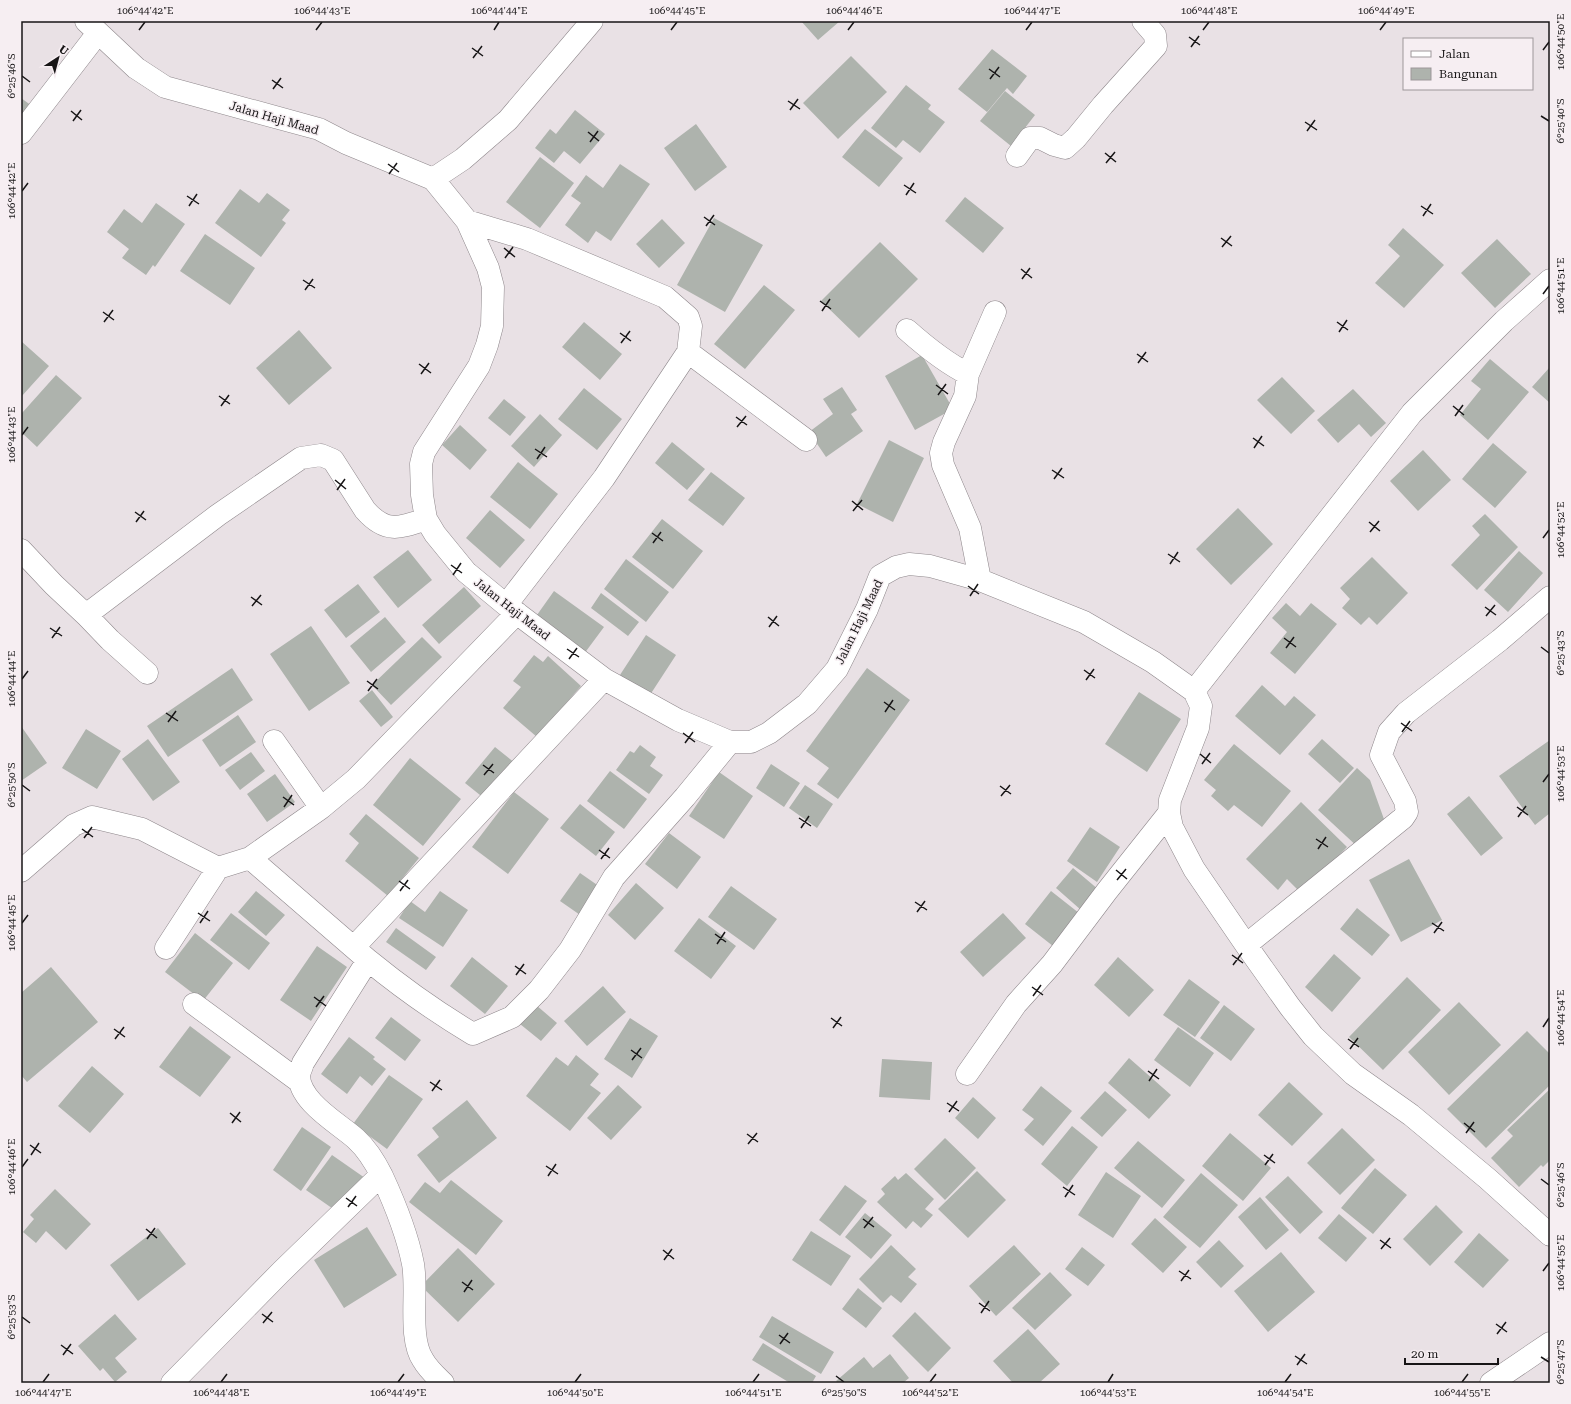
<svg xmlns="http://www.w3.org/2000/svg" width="1571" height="1404" font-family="'Roboto Serif',serif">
  <rect width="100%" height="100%" fill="#e9e1e5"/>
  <path fill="#aeb3ad" d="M801 21H840L818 40Z
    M992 49 1027 76 1013 94 1007 88 987 112 958 89Z
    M851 56 887 92 838 139 803 103Z
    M906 85 931 105 928 109 945 122 920 153 903 140 896 148 871 128Z
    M1005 91 1035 115 1011 146 980 121Z
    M21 98 32 106 21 121Z
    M575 110 605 134 580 164 564 151 554 163 535 148 550 129 556 134Z
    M696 124 727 167 695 191 664 148Z
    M865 129 903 158 879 187 842 157Z
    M540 157 574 183 540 228 506 202Z
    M620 164 650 184 611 241 596 231 588 243 565 225 581 203 571 196 586 175 603 188Z
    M240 189 259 203 267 193 290 210 282 220 286 223 261 257 215 223Z
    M965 197 1004 228 983 253 945 221Z
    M156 203 185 224 155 267 153 265 146 275 122 258 129 249 107 232 124 209 142 223Z
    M714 218 763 245 725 312 677 285Z
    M662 219 685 243 659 268 636 244Z
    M1403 228 1444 265 1404 308 1375 283 1400 256 1388 245Z
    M205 234 255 268 230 305 180 271Z
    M1497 239 1531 274 1495 308 1461 273Z
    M880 242 918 279 859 338 821 301Z
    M764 285 795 310 745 369 714 344Z
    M584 322 622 354 600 380 562 347Z
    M299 330 332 368 289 405 256 368Z
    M21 341 49 366 21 397Z
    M922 355 953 409 915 430 885 376Z
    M1490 359 1529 392 1488 440 1460 415 1481 389 1471 381Z
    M1550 367V403L1532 387Z
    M56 375 82 398 37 447 21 432V412L22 413Z
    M1282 377 1315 411 1291 434 1257 400Z
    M842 387 857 410 851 414 863 431 826 457 809 432 833 414 823 399Z
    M584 388 622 419 597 450 558 419Z
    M1353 389 1386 423 1371 437 1359 424 1338 443 1317 420Z
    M504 399 526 417 510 436 488 418Z
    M540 414 562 435 534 467 511 446Z
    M460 425 487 450 470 470 442 445Z
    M889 440 924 458 893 522 857 504Z
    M672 442 705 469 687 490 655 463Z
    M1493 443 1527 472 1495 508 1462 479Z
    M1423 450 1451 480 1418 511 1390 481Z
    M518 462 558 494 530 529 490 497Z
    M711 472 745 498 723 526 688 500Z
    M1238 508 1273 544 1231 585 1196 549Z
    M490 510 525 540 500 568 466 538Z
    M1485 514 1518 547 1477 590 1451 565 1480 535 1472 526Z
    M662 519 703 551 673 589 632 557Z
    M408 550 432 580 398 608 373 577Z
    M1519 551 1543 573 1508 612 1484 590Z
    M1372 557 1408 593 1377 625 1369 617 1361 625 1342 608 1350 599 1340 588Z
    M626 559 669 592 646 622 604 589Z
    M358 584 380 612 346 638 324 610Z
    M464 587 481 606 439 644 422 625Z
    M554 591 604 627 581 658 532 622Z
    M601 593 639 622 628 636 591 608Z
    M1286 603 1300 616 1311 603 1337 624 1295 674 1270 653 1287 632 1272 618Z
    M385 617 406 642 371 672 350 646Z
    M311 626 350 683 309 711 270 654Z
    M646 635 676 655 648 698 618 678Z
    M422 637 442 657 391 705 372 685Z
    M534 655 543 662 548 656 581 686 537 737 503 708 521 687 513 681Z
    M232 668 253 700 168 757 147 726Z
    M867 668 910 700 838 799 817 784 829 768 806 751Z
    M1262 685 1285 706 1294 696 1316 715 1280 755 1235 716Z
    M372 690 393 717 381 727 359 701Z
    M1139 692 1181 719 1147 772 1105 744Z
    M238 715 256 742 220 767 202 740Z
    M21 726 47 763 21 781Z
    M86 729 121 751 97 789 62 768Z
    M148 739 180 782 153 801 122 759Z
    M1322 739 1354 768 1340 783 1308 754Z
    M1550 740V813L1535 825 1499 776Z
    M1234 744 1291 791 1262 827 1234 805 1228 811 1211 796 1216 790 1204 780Z
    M640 745 656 757 650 766 663 775 649 794 616 770 630 751 634 753Z
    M495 747 515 763 485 799 465 783Z
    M251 752 265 771 240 790 225 770Z
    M410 758 461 799 423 846 373 805Z
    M771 764 800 783 784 807 756 788Z
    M1357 768 1370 780 1385 822 1360 849 1318 810Z
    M610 771 647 799 624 829 587 801Z
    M719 772 753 796 724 839 689 816Z
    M275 774 295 802 267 822 247 794Z
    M805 785 833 804 817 828 789 808Z
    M514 792 549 819 508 874 472 847Z
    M1469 796 1503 838 1481 856 1447 814Z
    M1301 802 1347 847 1302 894 1287 879 1278 890 1246 859Z
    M580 804 615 832 596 856 560 828Z
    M366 814 419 858 388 896 345 861 359 843 349 834Z
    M1090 827 1120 847 1097 882 1067 861Z
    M669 833 701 857 677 889 645 864Z
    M1409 859 1442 920 1401 942 1369 880Z
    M1073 868 1099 890 1081 910 1056 888Z
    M580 873 603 889 583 917 560 901Z
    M636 883 664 908 635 940 608 915Z
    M731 886 777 919 754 950 708 917Z
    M256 891 285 915 266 936 238 912Z
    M440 891 468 910 443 947 399 918 410 901 425 912Z
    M1051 891 1084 917 1058 950 1025 924Z
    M1357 908 1390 935 1372 956 1340 929Z
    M231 913 270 943 249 970 210 940Z
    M1003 913 1026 938 983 977 960 952Z
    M699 918 736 946 711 979 674 951Z
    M396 928 436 957 426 970 386 942Z
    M195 933 233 963 203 1001 165 972Z
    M317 946 347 967 311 1021 280 1000Z
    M1334 954 1361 978 1332 1012 1305 987Z
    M472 957 508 986 485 1014 450 986Z
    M1118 957 1154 990 1129 1017 1094 985Z
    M51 967 98 1022 27 1082 21 1075V993Z
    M1407 977 1441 1010 1383 1070 1349 1037Z
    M1189 979 1220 1002 1195 1037 1163 1015Z
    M603 986 626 1012 587 1046 564 1021Z
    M1459 1002 1501 1045 1449 1095 1408 1052Z
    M536 1005 557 1023 541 1041 520 1024Z
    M1224 1005 1255 1029 1231 1061 1200 1038Z
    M391 1017 421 1040 405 1061 375 1038Z
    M630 1018 658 1036 632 1078 604 1059Z
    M190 1026 231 1057 200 1097 159 1067Z
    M1178 1027 1214 1053 1190 1087 1154 1060Z
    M1527 1031 1550 1054V1085L1486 1148 1447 1109Z
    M349 1037 375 1057 373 1059 386 1069 372 1086 360 1076 347 1094 321 1074Z
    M576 1055 599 1074 590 1085 601 1093 570 1131 526 1096 556 1057 568 1066Z
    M1129 1058 1171 1095 1149 1119 1108 1083Z
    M882 1059 932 1062 930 1100 879 1097Z
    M92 1066 124 1094 90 1133 58 1106Z
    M389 1075 423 1099 387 1149 353 1124Z
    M1289 1082 1323 1114 1292 1146 1258 1115Z
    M618 1085 642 1107 611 1140 587 1118Z
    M1041 1086 1072 1111 1043 1146 1024 1130 1034 1119 1022 1110Z
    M1550 1089V1160L1543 1167 1541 1165 1519 1187 1491 1158 1513 1136 1507 1130Z
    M1105 1091 1127 1110 1102 1137 1080 1118Z
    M973 1097 996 1118 978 1139 955 1118Z
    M467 1100 497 1138 439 1183 417 1155 439 1137 432 1128Z
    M1072 1126 1098 1147 1067 1186 1041 1164Z
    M302 1127 331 1147 301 1191 273 1170Z
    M1342 1128 1375 1160 1340 1195 1307 1163Z
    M1230 1133 1271 1168 1243 1201 1202 1166Z
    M945 1138 976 1168 945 1200 914 1169Z
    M1138 1141 1185 1180 1162 1208 1114 1168Z
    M332 1155 365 1178 339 1213 306 1190Z
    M1375 1168 1407 1195 1373 1234 1341 1208Z
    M977 1171 1006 1200 968 1238 938 1209Z
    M1106 1172 1141 1196 1113 1238 1078 1215Z
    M906 1173 934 1199 925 1209 933 1215 921 1228 913 1221 906 1229 877 1202 885 1194 881 1189 895 1176 898 1180Z
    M1201 1173 1238 1205 1200 1248 1163 1217Z
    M1288 1176 1323 1212 1300 1234 1265 1197Z
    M451 1180 503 1221 476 1255 409 1202 425 1182 440 1193Z
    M845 1185 867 1201 840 1236 819 1220Z
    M55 1189 91 1224 66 1250 46 1231 36 1243 23 1232 34 1219 30 1215Z
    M1260 1197 1289 1230 1266 1250 1238 1217Z
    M1436 1205 1463 1232 1430 1266 1403 1239Z
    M865 1213 892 1235 871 1259 845 1237Z
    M1339 1214 1367 1238 1346 1262 1318 1238Z
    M1155 1218 1187 1247 1163 1273 1131 1244Z
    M367 1227 397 1275 344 1308 314 1260Z
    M158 1228 186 1264 138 1301 110 1265Z
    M811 1231 851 1256 831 1286 792 1260Z
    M1479 1233 1509 1260 1483 1288 1454 1262Z
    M1219 1240 1244 1266 1221 1288 1196 1262Z
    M891 1245 916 1269 908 1277 917 1284 901 1303 891 1295 883 1303 859 1279Z
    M1014 1245 1041 1274 996 1316 969 1286Z
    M1082 1247 1105 1265 1088 1286 1065 1269Z
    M458 1248 495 1284 458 1322 421 1286Z
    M1281 1252 1315 1292 1268 1332 1234 1291Z
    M1050 1272 1072 1295 1035 1330 1012 1308Z
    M858 1288 882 1308 866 1328 842 1309Z
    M915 1312 951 1348 928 1372 892 1336Z
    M115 1314 137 1339 115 1358 127 1372 115 1382 103 1368 100 1371 78 1346Z
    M772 1316 834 1352 821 1374 759 1337Z
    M1028 1329 1060 1364 1039 1383H1013L993 1361Z
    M763 1343 816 1376 812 1383H790L752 1360Z
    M890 1354 909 1378 903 1383H838L836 1381 864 1357 873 1368Z"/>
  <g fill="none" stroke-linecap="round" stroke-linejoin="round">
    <g stroke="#8e878b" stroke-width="23">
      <path id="minor" d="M86 21 136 68 165 87 319 129 346 143 433 179 467 221 488 268 493 287 492 326 487 345 479 366 424 452 421 464 422 495 426 519 435 534 466 572 506 605 604 679 678 720 730 742H751L769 733 807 704 837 669 867 609 880 576 896 567 909 564 930 566 980 580 1084 622 1153 662 1194 691 1201 706 1198 728 1170 800 1169 813 1172 827 1194 869 1246 945 1290 1007 1313 1036 1353 1074 1411 1115 1488 1179 1550 1235
        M21 133 98 33
        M1017 156 1030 138H1040L1054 145 1065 148 1076 138 1103 105 1156 46 1155 35 1143 21
        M433 179 463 159 508 120 592 21
        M467 221 527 239 665 297 688 317 691 326 688 352 806 440
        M907 330C925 346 946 363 968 374L965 396 944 442 941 453 943 465 970 528 980 580
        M968 374 995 312
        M21 550 54 585 86 615 218 515 301 458 321 455 333 460 365 510C386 534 400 528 426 519
        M506 605 604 478 688 352
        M86 615 110 640 147 673
        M1194 691 1412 413 1504 321 1550 280
        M274 741 321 808
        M21 871 74 825 92 817 142 829 218 868 250 858
        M1246 945 1403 818 1407 812 1405 801 1381 755 1389 732 1406 713 1500 640 1550 597
        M354 947 604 679
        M166 948 218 868
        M368 960C401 987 436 1012 473 1034L512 1017 539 990 570 950 614 877 685 797 730 742
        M194 1004 300 1082
        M967 1074 1016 1004 1052 964 1107 891 1169 813
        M172 1383 281 1272 381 1175
        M443 1383C436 1376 428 1369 423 1360 408 1338 418 1291 413 1264 407 1233 395 1204 382 1176 375 1162 367 1149 356 1139 338 1123 298 1101 299 1074 300 1071 302 1067 303 1063L368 960 250 858 321 808 356 779 517 613
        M1491 1383 1550 1343"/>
    </g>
    <use href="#minor" stroke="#fff" stroke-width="22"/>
  </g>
  <path fill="none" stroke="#171516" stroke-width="1.5" d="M139 30 145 22M316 30 322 22M494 30 499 22M671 30 677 22M848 30 854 22M1026 30 1032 22M1203 30 1209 22M1380 30 1386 22M1189 37 1200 45M1191 47 1199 36M472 48 483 56M1543 50 1549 42M473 58 482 46M989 69 1000 77M22 76 30 82M990 79 999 67M272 80 283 88M273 89 281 78M788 101 800 109M790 110 798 99M71 111 82 120M1541 116 1549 121M73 121 81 110M1305 122 1317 130M1307 131 1315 120M588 132 599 141M590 142 598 131M1105 153 1116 162M1106 163 1115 152M388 164 399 172M389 174 397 163M904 185 916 193M22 191 28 183M906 195 914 183M187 196 199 204M189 206 197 194M1421 206 1433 214M1423 216 1431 204M704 217 715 225M706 226 714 215M1221 238 1232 246M1222 247 1231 236M504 248 515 257M505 258 513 247M1021 269 1032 278M1022 279 1030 268M303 280 315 288M305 290 313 279M1543 294 1549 286M820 301 831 309M822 311 830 299M103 312 114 320M104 322 113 310M1337 322 1348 330M1339 332 1347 320M620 333 631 341M621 343 630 331M1137 354 1148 362M1138 363 1146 352M419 364 431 373M421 374 429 363M936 385 948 394M938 395 946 384M219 396 230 404M221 406 229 395M1453 406 1464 415M1455 416 1463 405M736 417 747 425M737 427 746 416M22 435 28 427M1253 438 1264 446M1254 448 1262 436M535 449 547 457M537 459 545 447M1052 470 1064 478M1054 479 1062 468M335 480 346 489M337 490 345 479M852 501 863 510M853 511 862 500M135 512 146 520M136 522 144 511M1369 522 1380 531M1370 532 1379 521M652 533 663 541M1543 538 1549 530M653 543 661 532M1168 554 1180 562M1170 564 1178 552M451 565 462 573M453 575 461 563M968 586 979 594M970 596 978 584M251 597 262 605M252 606 261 595M1485 607 1496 615M1486 616 1495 605M768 617 779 626M769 627 777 616M50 628 62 636M52 638 60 627M1284 638 1296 647M1541 647 1549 653M1286 648 1294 637M567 649 579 657M569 659 577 648M1084 670 1095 678M22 679 28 671M1086 680 1094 669M367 681 378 689M368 691 377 679M884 702 895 710M885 712 893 700M166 713 178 721M168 722 176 711M1401 723 1412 731M1402 732 1410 721M683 733 695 742M685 743 693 732M1200 754 1211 763M1202 764 1210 753M483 765 494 773M484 775 493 764M1543 782 1549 774M22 785 30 791M1000 786 1011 794M1001 796 1010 785M283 797 294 805M284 807 292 795M1517 807 1528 815M1518 817 1526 806M799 818 811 826M801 828 809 816M82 829 93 837M84 838 92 827M1316 839 1328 847M1318 849 1326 837M599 850 610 858M601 859 609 848M1116 870 1127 879M1117 880 1126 869M399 881 410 889M400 891 408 880M915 902 927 910M917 912 925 901M198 913 210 921M22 923 28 915M200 923 208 911M1432 923 1444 931M1434 933 1442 922M715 934 726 942M717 944 725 932M1232 955 1243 963M1233 965 1242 953M515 966 526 974M516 975 524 964M1032 987 1043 995M1033 996 1041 985M314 997 326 1006M316 1007 324 996M831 1018 842 1026M1543 1027 1549 1018M833 1028 841 1017M114 1029 125 1037M115 1039 124 1027M1348 1039 1359 1047M1350 1049 1358 1038M631 1050 642 1058M632 1060 641 1048M1148 1071 1159 1079M1149 1081 1157 1069M430 1082 442 1090M432 1091 440 1080M947 1103 959 1111M949 1112 957 1101M230 1113 241 1122M232 1123 240 1112M1464 1123 1475 1132M1466 1133 1474 1122M747 1134 758 1142M748 1144 757 1133M30 1145 41 1153M31 1155 39 1143M1264 1155 1275 1163M1265 1165 1273 1154M546 1166 558 1174M22 1167 28 1159M548 1176 556 1164M1541 1179 1549 1185M1063 1187 1075 1195M1065 1197 1073 1185M346 1198 357 1206M348 1207 356 1196M863 1219 874 1227M864 1228 873 1217M146 1229 157 1238M147 1239 155 1228M1380 1240 1391 1248M1381 1249 1390 1238M663 1250 674 1259M664 1260 672 1249M1179 1271 1191 1279M1543 1271 1549 1263M1181 1281 1189 1270M462 1282 473 1290M464 1292 472 1280M979 1303 990 1311M981 1313 989 1301M262 1314 273 1322M22 1317 30 1323M263 1323 272 1312M1496 1324 1507 1332M1497 1334 1506 1322M779 1335 790 1343M780 1344 788 1333M61 1345 73 1354M63 1355 71 1344M1295 1356 1307 1364M1541 1357 1549 1362M1297 1365 1305 1354M836 1376 844 1382M43 1382 49 1374M221 1382 227 1374M398 1382 404 1374M575 1382 581 1374M753 1382 759 1374M930 1382 936 1374M1108 1382 1113 1374M1285 1382 1291 1374M1462 1382 1468 1374"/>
  <g text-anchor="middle" stroke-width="3" stroke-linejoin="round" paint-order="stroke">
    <g font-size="12" fill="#171516" stroke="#f6eef2">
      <text transform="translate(274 118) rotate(16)" y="4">Jalan Haji Maad</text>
      <text transform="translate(512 609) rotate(38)" y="4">Jalan Haji Maad</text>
      <text transform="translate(859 622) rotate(-64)" y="4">Jalan Haji Maad</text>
    </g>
  </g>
  <rect width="1571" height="1404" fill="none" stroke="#f6eef2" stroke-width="44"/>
  <rect x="1403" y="38" width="130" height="52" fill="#f6eef2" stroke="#9d979a"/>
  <rect x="1411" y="51" width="20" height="6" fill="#ffffff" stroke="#9d979a"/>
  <text x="1439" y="58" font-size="12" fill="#171516">Jalan</text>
  <rect x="1411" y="68" width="20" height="12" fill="#aeb3ad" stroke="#9d979a"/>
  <text x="1439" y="78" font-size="12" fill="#171516">Bangunan</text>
  <g transform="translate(58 58) rotate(36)" stroke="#f6eef2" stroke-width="3" paint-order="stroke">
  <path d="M0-3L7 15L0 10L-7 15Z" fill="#171516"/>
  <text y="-6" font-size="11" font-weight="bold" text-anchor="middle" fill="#171516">U</text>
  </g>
  <path d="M1405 1358v6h93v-6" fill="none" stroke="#171516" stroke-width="2"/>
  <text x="1411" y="1358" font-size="12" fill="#171516" stroke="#f6eef2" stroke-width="3" paint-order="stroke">20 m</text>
  <rect x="22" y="22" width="1527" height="1360" fill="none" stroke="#171516" stroke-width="1.5"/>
  <g font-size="10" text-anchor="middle" fill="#171516">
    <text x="145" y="14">106°44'42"E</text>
    <text x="322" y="14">106°44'43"E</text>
    <text x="499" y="14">106°44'44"E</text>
    <text x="677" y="14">106°44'45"E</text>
    <text x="854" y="14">106°44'46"E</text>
    <text x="1032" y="14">106°44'47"E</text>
    <text x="1209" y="14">106°44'48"E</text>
    <text x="1386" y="14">106°44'49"E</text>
    <text transform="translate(1560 42) rotate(-90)" y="4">106°44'50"E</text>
    <text transform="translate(11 76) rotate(-90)" y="4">6°25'46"S</text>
    <text transform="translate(1560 121) rotate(-90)" y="4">6°25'40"S</text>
    <text transform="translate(11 191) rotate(-90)" y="4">106°44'42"E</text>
    <text transform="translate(1560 286) rotate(-90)" y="4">106°44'51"E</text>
    <text transform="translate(11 435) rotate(-90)" y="4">106°44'43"E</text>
    <text transform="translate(1560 530) rotate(-90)" y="4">106°44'52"E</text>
    <text transform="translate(1560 653) rotate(-90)" y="4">6°25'43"S</text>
    <text transform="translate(11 679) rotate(-90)" y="4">106°44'44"E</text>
    <text transform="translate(1560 774) rotate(-90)" y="4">106°44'53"E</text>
    <text transform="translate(11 785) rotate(-90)" y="4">6°25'50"S</text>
    <text transform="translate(11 923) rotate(-90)" y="4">106°44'45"E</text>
    <text transform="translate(1560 1018) rotate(-90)" y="4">106°44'54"E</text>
    <text transform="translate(11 1167) rotate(-90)" y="4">106°44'46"E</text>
    <text transform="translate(1560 1185) rotate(-90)" y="4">6°25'46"S</text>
    <text transform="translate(1560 1263) rotate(-90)" y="4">106°44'55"E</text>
    <text transform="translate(11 1317) rotate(-90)" y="4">6°25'53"S</text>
    <text transform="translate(1560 1362) rotate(-90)" y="4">6°25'47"S</text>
    <text x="43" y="1396">106°44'47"E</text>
    <text x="221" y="1396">106°44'48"E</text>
    <text x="398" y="1396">106°44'49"E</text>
    <text x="575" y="1396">106°44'50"E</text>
    <text x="753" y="1396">106°44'51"E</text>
    <text x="844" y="1396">6°25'50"S</text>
    <text x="930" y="1396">106°44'52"E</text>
    <text x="1108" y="1396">106°44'53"E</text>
    <text x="1285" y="1396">106°44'54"E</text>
    <text x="1462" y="1396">106°44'55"E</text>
  </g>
</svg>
